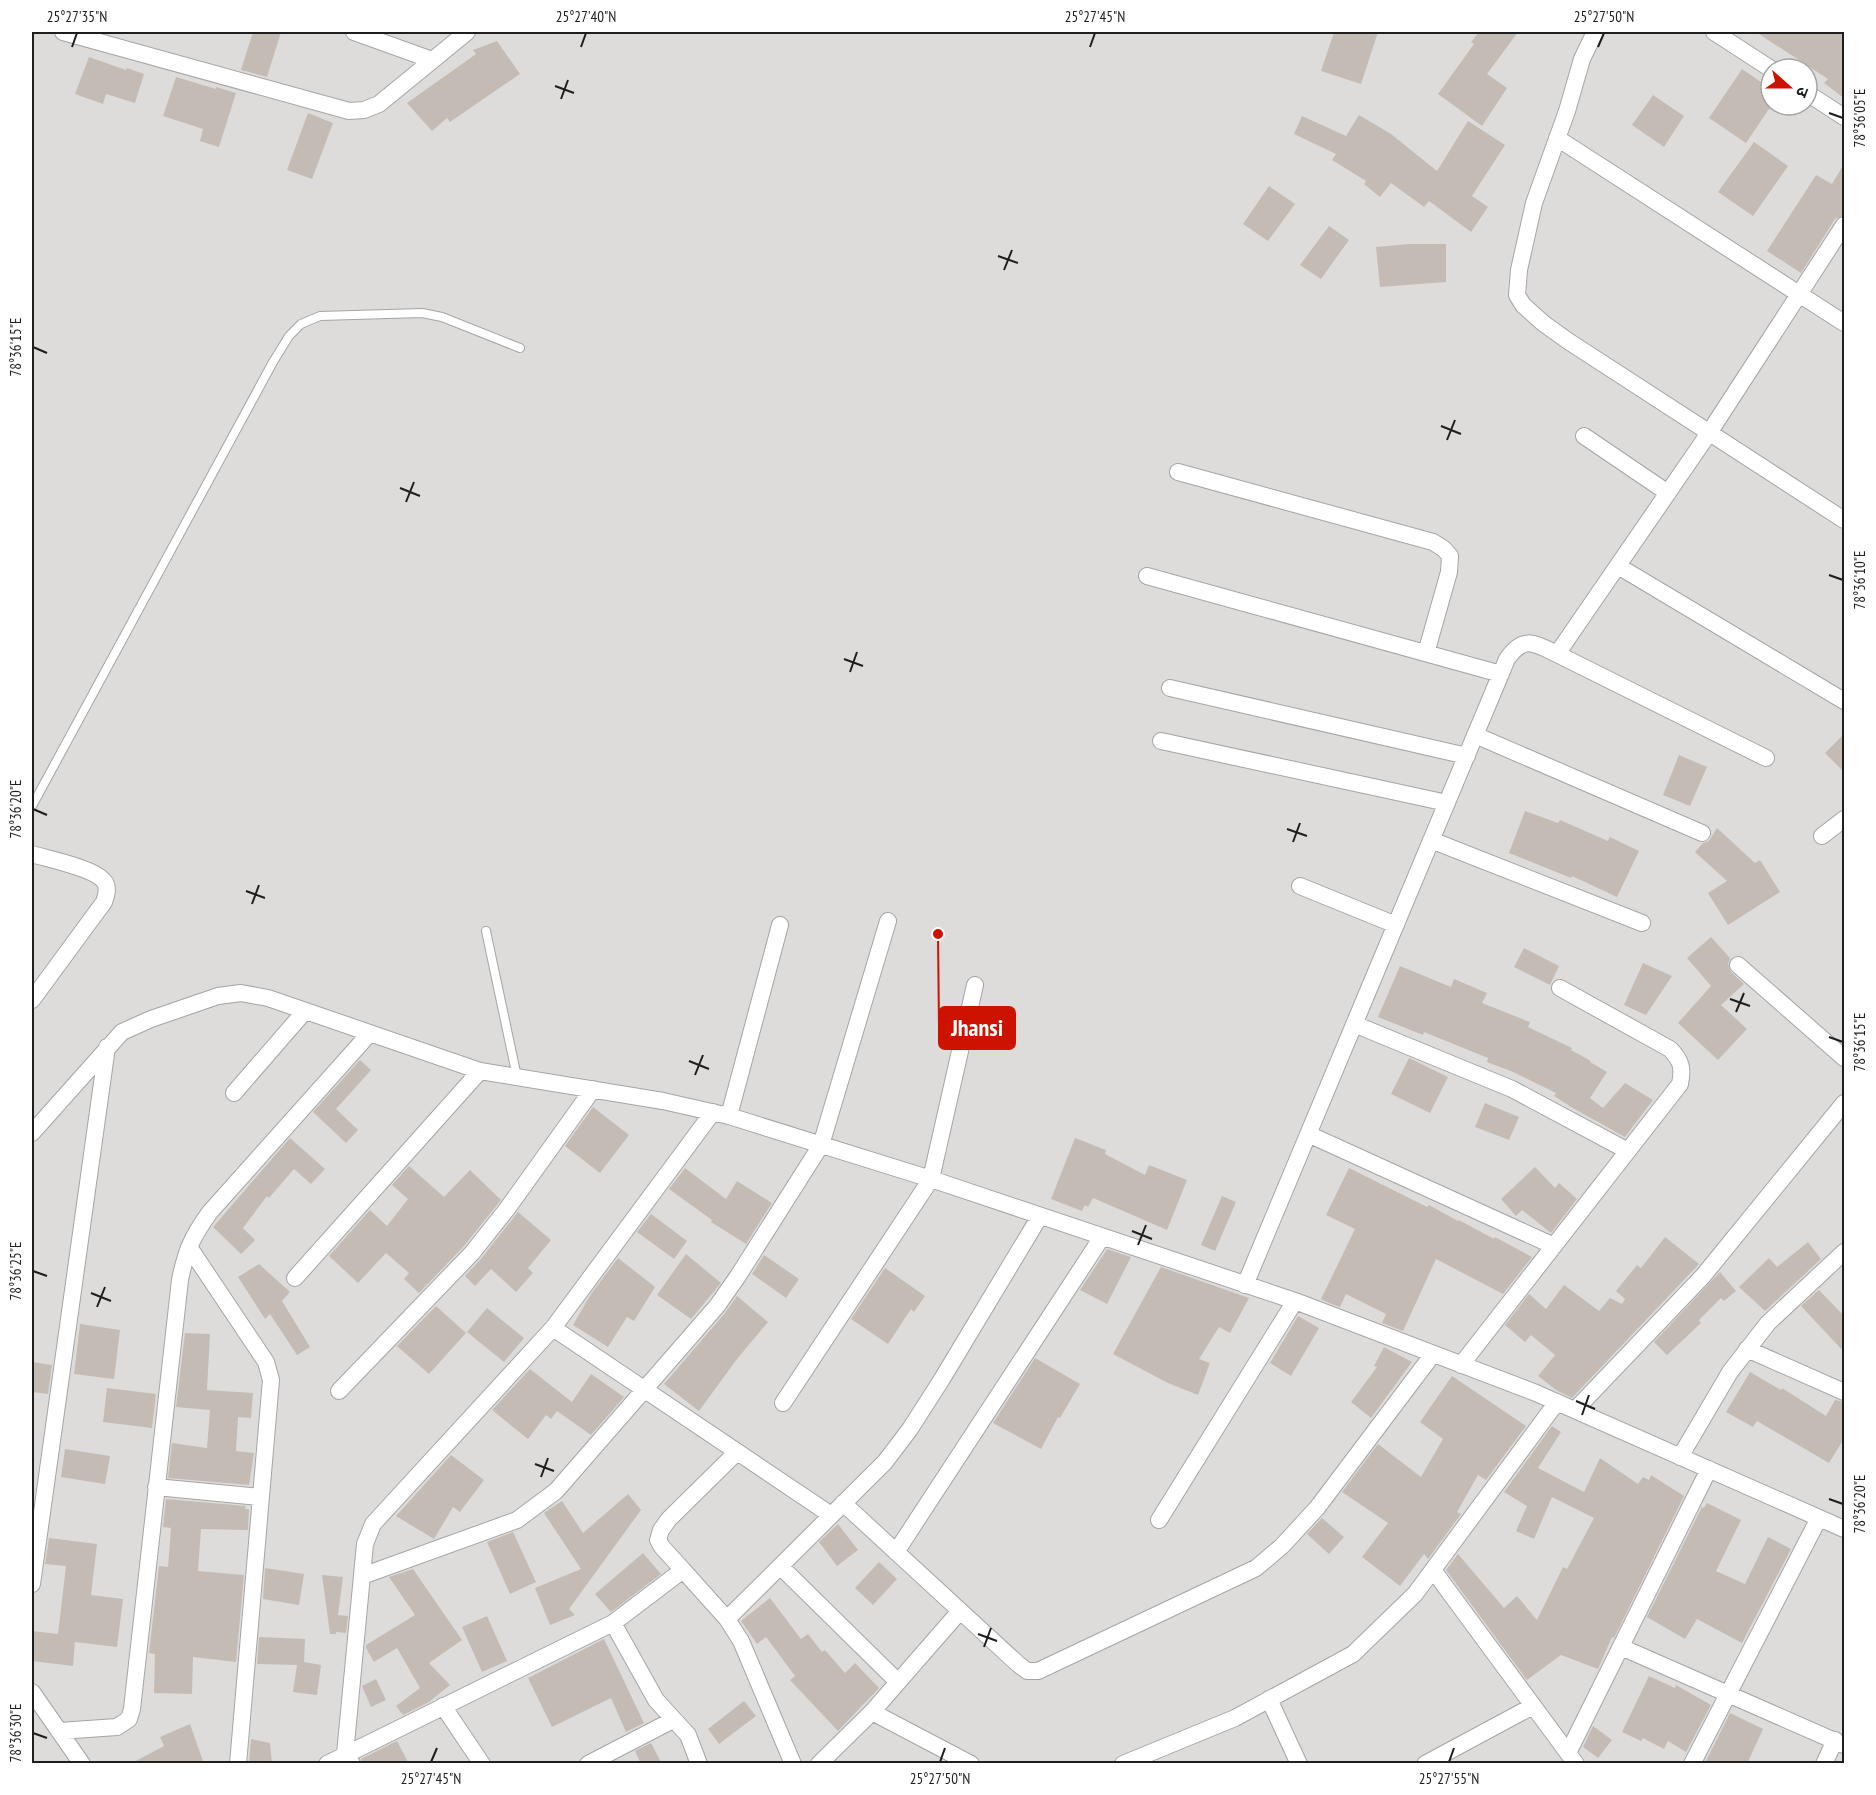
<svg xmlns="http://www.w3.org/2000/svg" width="1876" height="1795" font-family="'PT Sans Narrow','Noto Sans Devanagari',sans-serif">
  <rect width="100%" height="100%" fill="#efede4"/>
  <path fill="#dddcdb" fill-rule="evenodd" d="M32 32H1844V1763H32ZM1771 69H1807V105H1771Z"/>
  <path fill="#c4bcb4" d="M253 32H281L267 77 241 70Z
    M1334 32H1378L1361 84 1321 71Z
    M1479 32H1518L1487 74 1507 88 1482 126 1438 94 1474 44 1471 42Z
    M1756 32H1845V99L1824 83 1828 79Z
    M497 41 520 74 450 122 447 118 432 131 407 103 476 54 473 50Z
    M89 57 126 70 127 68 144 74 135 103 106 94 103 104 75 94Z
    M1742 69 1771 89V106L1746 143 1709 118Z
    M176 77 216 89V87L236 93 219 147 200 141 203 129 163 116Z
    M1653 95 1684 116 1664 147 1632 125Z
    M308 113 333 123 312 179 287 170Z
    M1359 115 1391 134 1437 171 1468 121 1505 145 1472 196 1488 207 1471 232 1429 201 1424 207 1391 183 1380 197 1364 184 1366 181 1332 160 1336 154 1294 134 1302 116 1346 136Z
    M1754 142 1788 166 1753 216 1718 192Z
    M1845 162V215L1835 219 1801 273 1767 251 1816 175 1832 184Z
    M1269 186 1295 204 1268 241 1243 224Z
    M1329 226 1349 240 1321 279 1300 265Z
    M1410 244H1446V282L1380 287 1376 247Z
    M1845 733V773L1825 753Z
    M1679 755 1707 767 1690 806 1663 795Z
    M1525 811 1558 823 1560 820 1608 841 1610 837 1639 851 1617 897 1572 876 1571 878 1509 853Z
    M1717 828 1755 863 1760 860 1780 892 1728 925 1708 893 1727 881 1695 852 1703 843 1709 841Z
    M1711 937 1730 958 1728 964 1731 972 1744 984 1721 1005 1747 1029 1718 1060 1678 1023 1711 986 1687 958Z
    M1524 948 1559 966 1550 985 1514 967Z
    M1643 963 1672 976 1646 1015 1624 1005Z
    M1400 966 1451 987 1454 979 1487 993 1482 1003 1530 1022 1528 1027 1572 1048 1571 1050 1591 1061 1590 1062 1607 1072 1590 1098 1603 1108 1625 1083 1653 1100 1625 1137 1571 1107 1554 1096 1556 1093 1513 1072 1487 1062 1488 1058 1424 1032 1423 1035 1378 1017Z
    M1409 1058 1448 1077 1430 1113 1391 1094Z
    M360 1060 371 1070 336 1109 358 1130 346 1143 313 1112Z
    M1485 1103 1519 1117 1509 1140 1475 1127Z
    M593 1107 629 1135 600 1173 565 1146Z
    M290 1138 325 1169 311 1184 294 1169 269 1198 267 1196 243 1228 255 1240 241 1254 213 1227Z
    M1075 1138 1106 1150 1105 1154 1145 1175 1149 1165 1187 1180 1167 1230 1093 1198 1088 1207 1085 1205 1082 1211 1051 1199Z
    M409 1166 444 1197 470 1170 501 1200 464 1246 419 1293 404 1279 409 1273 386 1253 358 1283 329 1256 370 1210 387 1226 408 1199 392 1185Z
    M1535 1167 1555 1188 1559 1183 1577 1199 1551 1233 1522 1210 1516 1216 1501 1199Z
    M685 1168 726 1199 737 1181 772 1203 746 1244 711 1222 712 1220 669 1189Z
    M1349 1168 1427 1207 1429 1205 1458 1221 1459 1220 1494 1239 1495 1237 1532 1257 1503 1294 1436 1259 1403 1331 1382 1323 1386 1314 1346 1294 1340 1307 1329 1303 1321 1299 1355 1229 1326 1215Z
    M1222 1196 1236 1202 1215 1251 1201 1245Z
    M518 1212 551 1240 528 1268 533 1273 516 1292 491 1269 475 1286 465 1276 480 1260Z
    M651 1214 687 1241 674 1259 637 1232Z
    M1665 1237 1699 1264 1572 1398 1556 1390 1538 1376 1555 1355 1531 1335 1525 1342 1505 1325 1529 1294 1546 1309 1564 1285 1599 1311 1610 1298 1622 1304 1625 1299 1616 1291 1637 1265 1641 1268Z
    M1808 1242 1821 1259 1765 1311 1739 1287 1769 1258 1777 1267Z
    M1107 1249 1131 1257 1107 1304 1080 1290Z
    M686 1254 721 1283 691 1319 657 1295Z
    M764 1255 799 1279 786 1298 752 1274Z
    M618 1258 655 1287 634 1321 627 1317 608 1347 573 1325 591 1294Z
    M259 1264 290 1292 282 1301 310 1347 297 1355 270 1314 265 1319 238 1277Z
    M1161 1267 1249 1298 1230 1333 1219 1327 1199 1359 1210 1363 1198 1395 1168 1383 1113 1354Z
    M885 1268 925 1296 914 1312 911 1309 888 1344 851 1319Z
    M1720 1272 1736 1291 1724 1301 1721 1298 1699 1320 1701 1323 1667 1355 1654 1342Z
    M1819 1290 1845 1317V1353L1801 1306Z
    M737 1296 768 1322 737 1359 699 1411 664 1384 725 1313Z
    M436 1306 466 1333 429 1374 397 1346Z
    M487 1308 524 1338 504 1362 467 1332Z
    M1298 1316 1319 1328 1291 1376 1270 1363Z
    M80 1324 120 1330 114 1379 74 1374Z
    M185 1333 210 1334 207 1390 253 1393 251 1418 238 1417 236 1451 254 1453 249 1485 168 1478 172 1443 207 1448 210 1410 176 1407Z
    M1384 1347 1412 1362 1371 1418 1351 1402 1377 1367 1374 1366Z
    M1035 1358 1080 1384 1060 1418 1058 1417 1041 1449 993 1423Z
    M32 1362 52 1365 48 1394 32 1392Z
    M530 1369 572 1402 591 1374 624 1397 591 1435 557 1411 551 1419 546 1415 528 1439 492 1410Z
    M1750 1372 1781 1390 1782 1388 1826 1416 1835 1400 1845 1402V1437L1829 1463 1757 1421 1753 1427 1726 1412Z
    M1452 1376 1526 1426 1486 1480 1478 1475 1457 1512 1461 1514 1428 1559 1424 1554 1400 1586 1362 1557 1388 1523 1342 1492 1378 1444 1421 1477 1443 1439 1420 1422Z
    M107 1388 156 1394 152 1428 103 1422Z
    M1552 1426 1561 1432 1538 1468 1584 1492 1600 1458 1638 1484 1643 1477 1649 1480 1651 1475 1684 1496 1614 1638 1612 1637 1598 1669 1561 1655 1527 1680 1446 1570 1458 1554 1504 1608 1517 1596 1537 1620 1563 1567 1567 1569 1594 1518 1552 1497 1534 1539 1516 1531 1527 1506 1504 1492Z
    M65 1449 110 1456 105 1484 61 1477Z
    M451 1455 484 1480 460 1512 453 1507 434 1539 396 1516Z
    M628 1494 641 1510 569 1609 575 1615 550 1625 535 1588 581 1569 544 1513 562 1501 583 1533Z
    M166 1499 246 1506 245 1509H249L248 1530 201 1529 198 1571 244 1575 236 1662 193 1657 192 1694 154 1693 155 1654 149 1653 159 1566 168 1567 171 1528 163 1527Z
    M1707 1503 1741 1520 1716 1571 1745 1584 1768 1537 1791 1549 1742 1643 1697 1619 1685 1639 1647 1617 1702 1507 1704 1508Z
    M1322 1518 1344 1537 1329 1554 1307 1534Z
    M838 1524 858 1550 837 1566 819 1542Z
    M513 1532 536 1582 510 1594 487 1542Z
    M49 1538 97 1544 91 1595 123 1599 117 1647 75 1642 73 1666 32 1661V1631L58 1634 66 1566 45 1564Z
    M643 1553 661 1574 611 1612 595 1594Z
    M879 1562 897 1579 873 1605 855 1588Z
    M265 1568 304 1574 299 1605 263 1599Z
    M413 1569 462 1640 429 1663 450 1685 429 1702 403 1715 396 1706 420 1688 397 1648 374 1662 366 1648V1645L415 1615 389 1577Z
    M322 1575 343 1577 338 1615 348 1616 346 1633 336 1632V1634H330Z
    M770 1598 801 1639 808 1634 822 1652 825 1650 845 1673 855 1663 879 1688 838 1731 790 1680 795 1676 766 1637 757 1644 741 1621Z
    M487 1616 507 1661 482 1672 462 1627Z
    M259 1637 305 1639 304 1662 321 1665 317 1695 293 1692 297 1665 257 1664Z
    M604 1639 644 1723 626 1732 611 1698 552 1727 528 1678Z
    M1649 1676 1675 1688 1676 1685 1711 1705 1686 1752 1668 1741 1664 1749 1643 1738 1641 1741 1622 1732Z
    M376 1679 386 1700 371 1707 362 1686Z
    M744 1701 756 1716 719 1744 708 1729Z
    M1730 1713 1763 1729 1747 1764H1706L1705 1763Z
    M190 1724 204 1764H130L164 1746 160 1737Z
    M1593 1726 1612 1740 1598 1758 1583 1747Z
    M251 1739 270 1743 272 1764H249Z
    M397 1741 409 1764H362L361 1759Z
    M651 1743 662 1764H641L635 1751Z"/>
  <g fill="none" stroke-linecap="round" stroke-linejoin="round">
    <g stroke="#a5a5a5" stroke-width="10">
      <path id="service" d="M32 806 273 362 289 336 301 324 320 316 422 313 442 317 520 348
        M486 931 517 1077"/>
    </g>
    <g stroke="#a5a5a5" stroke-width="18">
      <path id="minor" d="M63 32 349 111 364 110 379 104 467 32
        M354 32 432 60
        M1595 32 1582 59 1567 111 1534 203 1519 270 1517 295 1523 305 1543 323 1568 341 1844 520
        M1714 32 1771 69
        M1807 93 1844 117
        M1557 138 1844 323
        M1584 436 1668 493
        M1178 472 1433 542 1444 549 1450 556 1449 572 1426 653
        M1618 566 1844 701
        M1147 576 1501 674
        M1557 654 1766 758
        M1170 688 1467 756
        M1475 735 1702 833
        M1161 741 1447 803
        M1822 836 1844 819
        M1431 840 1642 923
        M32 854C48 859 93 868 103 880 109 886 107 894 104 902L32 1000
        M1300 886 1396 925
        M1738 965 1844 1058
        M1354 1024 1512 1089 1628 1151
        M234 1093 305 1011
        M729 1116 780 925
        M32 1133 122 1032 151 1019 218 996 241 993 268 998 480 1071 663 1101 729 1116 931 1179 1295 1301 1536 1393 1844 1529
        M1308 1134 1554 1246
        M189 1247 266 1362 271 1380 238 1764
        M295 1278 480 1071
        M1245 1285 1507 659C1524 635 1534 643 1557 654L1709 433 1844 225
        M553 1328 831 1515
        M1747 1349 1844 1392
        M1461 1365 1680 1084C1683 1069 1682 1061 1670 1049L1560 988
        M339 1391 472 1253 507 1209 593 1089
        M783 1403 931 1179 975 985
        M1575 1410 1703 1276 1844 1103
        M1680 1457 1730 1372 1768 1323 1844 1252
        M156 1487 260 1497
        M843 1503 1018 1664 1027 1671H1038L1256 1568 1282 1546 1317 1508 1433 1354
        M1159 1520 1295 1301
        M896 1552 1102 1237
        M780 1566 898 1682
        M683 1570 727 1619 741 1641 793 1764
        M1433 1570 1576 1764
        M362 1576 517 1520 556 1491 717 1306 738 1276 821 1145 888 921
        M32 1584 107 1047
        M727 1619 885 1462 910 1429 942 1379 1040 1216
        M613 1623 656 1700 688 1735 699 1764
        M1621 1647 1844 1745
        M32 1692 82 1764
        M1269 1699 1299 1764
        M443 1706 482 1764
        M872 1712 960 1611
        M59 1731 117 1727 129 1719 132 1709 180 1280C186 1250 192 1237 210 1212L370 1033
        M1568 1753 1709 1469
        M327 1764 613 1623 683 1570 662 1547 658 1540 661 1530 669 1519 737 1452
        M352 1764 345 1754 365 1544 373 1524 553 1328 713 1112
        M588 1764 673 1720
        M819 1764 872 1712 971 1764
        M1123 1764 1235 1718 1353 1654 1415 1594 1557 1402
        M1425 1764 1533 1706
        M1692 1764 1819 1518
        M1824 1764 1835 1740"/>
    </g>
    <use href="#service" stroke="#fff" stroke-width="8"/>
    <use href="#minor" stroke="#fff" stroke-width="16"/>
  </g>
  <path fill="none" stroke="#1e1e1e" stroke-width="2" d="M72 47 77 33M581 47 586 33M1090 47 1095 33M1598 47 1604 33M555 86 574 93M561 99 568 80M1829 113 1843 118M998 256 1018 263M1004 270 1012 250M33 347 47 353M1441 426 1461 434M1447 440 1455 420M400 488 420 496M406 502 414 482M1829 575 1843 580M844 659 863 666M850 672 857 652M33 809 47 815M1287 829 1307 836M1293 842 1300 823M246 891 265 898M252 904 259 885M1730 999 1750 1006M1736 1012 1744 993M1829 1037 1843 1042M689 1061 709 1069M695 1075 703 1055M1132 1231 1152 1239M1138 1245 1146 1225M33 1271 47 1276M91 1293 111 1301M97 1307 105 1287M1576 1401 1595 1409M1582 1415 1589 1395M535 1464 554 1471M541 1477 548 1458M1829 1499 1843 1504M978 1634 997 1641M984 1647 991 1628M33 1733 47 1738M431 1762 437 1748M940 1762 945 1748M1449 1762 1454 1748"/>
  <path fill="none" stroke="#cd1300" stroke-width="2" d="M938 934L939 1028"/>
  <circle fill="#cd1300" stroke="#fff" stroke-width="2" cx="938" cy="934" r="6"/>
  <rect fill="#cd1300" stroke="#cd1300" stroke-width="2" x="939" y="1007" width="76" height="42" rx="6"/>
  <g font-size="24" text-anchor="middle" font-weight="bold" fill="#fff">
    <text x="977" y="1036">Jhansi</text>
  </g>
  <rect width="1876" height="1795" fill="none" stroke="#ffffff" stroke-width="66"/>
  <g transform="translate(1789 87) rotate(111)"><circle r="28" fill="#ffffff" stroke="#a5a5a5" stroke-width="1.5"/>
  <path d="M0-4.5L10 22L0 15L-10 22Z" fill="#cd1300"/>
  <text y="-9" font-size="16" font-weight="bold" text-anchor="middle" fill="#1e1e1e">उ</text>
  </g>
  <rect x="33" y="33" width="1810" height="1729" fill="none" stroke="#1e1e1e" stroke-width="2"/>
  <g font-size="15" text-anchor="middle" fill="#1e1e1e">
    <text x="77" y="22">25°27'35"N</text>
    <text x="586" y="22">25°27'40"N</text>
    <text x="1095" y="22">25°27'45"N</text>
    <text x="1604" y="22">25°27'50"N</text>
    <text transform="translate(1860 118) rotate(-90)" y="5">78°36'05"E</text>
    <text transform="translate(16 347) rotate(-90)" y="5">78°36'15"E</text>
    <text transform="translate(1860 580) rotate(-90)" y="5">78°36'10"E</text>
    <text transform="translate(16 809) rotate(-90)" y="5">78°36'20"E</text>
    <text transform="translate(1860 1042) rotate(-90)" y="5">78°36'15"E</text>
    <text transform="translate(16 1271) rotate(-90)" y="5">78°36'25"E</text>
    <text transform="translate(1860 1504) rotate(-90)" y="5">78°36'20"E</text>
    <text transform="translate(16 1733) rotate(-90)" y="5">78°36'30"E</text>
    <text x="431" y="1784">25°27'45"N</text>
    <text x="940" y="1784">25°27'50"N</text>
    <text x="1449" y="1784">25°27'55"N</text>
  </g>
</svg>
